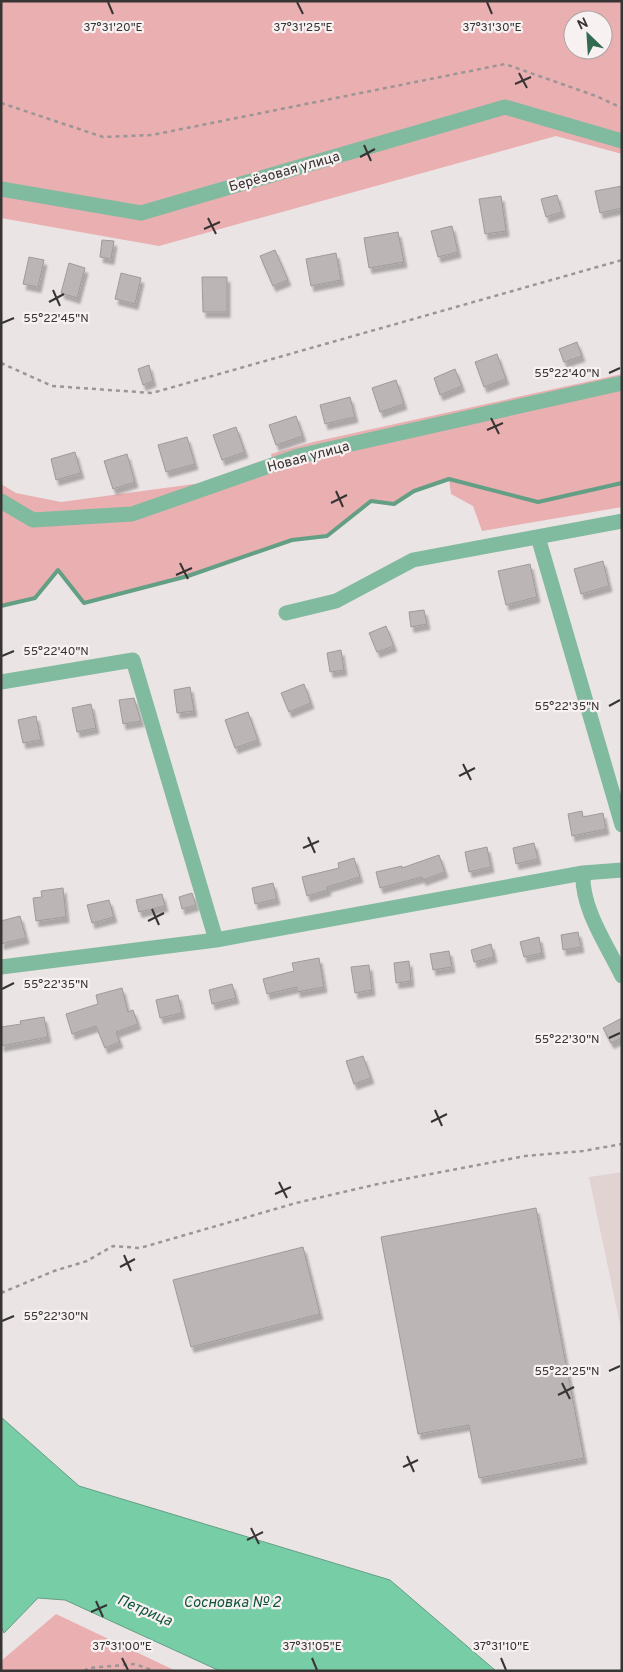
<svg xmlns="http://www.w3.org/2000/svg" width="623" height="1672" font-family="Overpass,sans-serif">
  <defs>
    <filter id="shadow"><feDropShadow dx="3" dy="5.5" stdDeviation="1" flood-color="#0004"/></filter>
  </defs>
  <rect width="100%" height="100%" fill="#ebe4e4"/>
  <path fill="#e2d3d3" d="M622 1172V1334L589 1177Z"/>
  <path fill="#e9afb1" fill-rule="evenodd" d="M1 1H622V154L556 136 159 246 1 218ZM573 20H603V50H573Z
    M622 374V507L482 531 473 506 451 494 449 479 414 491 394 504 371 501 327 536 292 540 188 576 84 603 58 570 35 598 1 606V484L16 493 61 502 209 482 273 465 271 454 313 442Z
    M56 1614 176 1671H1V1661Z"/>
  <path fill="#76cda6" stroke="#639f84" d="M1 1417 79 1486 390 1580 496 1671H220L65 1600 38 1598 4 1633 1 1626Z"/>
  <g fill="none" stroke-linecap="round" stroke-linejoin="round">
    <path stroke="#639f84" stroke-width="4" d="M1 606 35 598 58 570 84 603 188 576 292 540 327 536 371 501 394 504 414 491 449 479 538 502 622 483"/>
  </g>
  <path fill="#bbb5b5" stroke="#a09a9a" filter="url(#shadow)" d="M622 186V208L600 213 595 191Z
    M557 195 562 212 546 217 541 199Z
    M501 196 506 231 485 234 479 199Z
    M452 226 458 252 438 257 431 231Z
    M398 232 404 262 369 268 364 238Z
    M102 240 114 241 111 259 100 257Z
    M275 250 288 280 273 286 260 256Z
    M336 253 341 280 311 286 306 259Z
    M29 257 44 260 38 287 23 284Z
    M69 263 85 268 77 298 61 293Z
    M121 273 141 278 135 304 115 299Z
    M202 277H227V312H203Z
    M577 342 582 356 564 362 559 349Z
    M497 354 506 379 484 387 475 362Z
    M149 365 153 381 143 385 138 369Z
    M455 369 462 386 440 395 434 378Z
    M396 380 404 404 380 412 372 388Z
    M350 397 355 417 325 424 320 405Z
    M296 416 303 436 276 445 269 425Z
    M236 427 245 452 222 460 213 435Z
    M187 437 195 464 166 472 158 445Z
    M75 452 81 473 56 480 51 459Z
    M127 454 135 482 113 489 104 461Z
    M603 561 609 586 581 594 574 569Z
    M530 564 537 597 506 605 498 571Z
    M424 610 427 624 411 627 409 612Z
    M386 626 394 646 377 652 369 633Z
    M341 650 344 670 330 672 327 653Z
    M304 684 311 703 289 712 281 693Z
    M190 687 194 711 177 713 174 690Z
    M134 698 141 721 123 724 119 700Z
    M91 704 96 728 77 732 72 708Z
    M248 712 258 740 235 748 225 720Z
    M36 716 41 740 23 743 18 720Z
    M582 811 583 817 603 813 606 829 572 836 568 814Z
    M534 843 538 859 516 864 513 848Z
    M487 847 491 867 469 872 465 852Z
    M439 855 445 872 423 880 422 877 380 888 376 872 402 866V868Z
    M354 858 360 877 327 887 328 890 307 896 302 877 339 868 338 863Z
    M273 883 277 899 255 904 252 888Z
    M63 888 66 917 36 921 33 898 42 897 41 891Z
    M192 893 196 905 182 909 179 897Z
    M162 894 165 906 139 912 136 900Z
    M109 900 114 917 92 923 87 905Z
    M20 916 26 938 1 944V921Z
    M578 932 581 947 563 950 561 935Z
    M539 937 542 953 524 957 520 942Z
    M491 944 494 957 474 962 471 950Z
    M449 951 452 967 433 970 430 954Z
    M319 958 324 987 297 992V987L267 994 263 979 294 971 292 963Z
    M409 961 411 981 396 983 394 963Z
    M369 965 372 990 355 993 351 967Z
    M232 984 236 998 212 1004 209 990Z
    M122 988 128 1012 133 1010 138 1024 116 1032 120 1042 105 1048 96 1026 72 1034 66 1014 98 1004 96 995Z
    M178 995 182 1013 160 1018 156 1000Z
    M44 1017 48 1037 1 1046V1027L21 1024 20 1021Z
    M622 1018V1038L611 1043 603 1028Z
    M363 1056 371 1078 354 1084 346 1061Z
    M536 1208 584 1458 479 1478 469 1425 418 1434 381 1237Z
    M303 1247 320 1314 191 1347 173 1280Z"/>
  <g fill="none" stroke-linecap="round" stroke-linejoin="round">
    <path stroke="#9b9595" stroke-width="2.5" stroke-dasharray="4 4" stroke-linecap="butt" d="M1 103 103 137 152 135 505 64 596 96 622 108
      M1 363 52 386 152 393 622 260
      M1 1293 54 1271 87 1261 113 1246 140 1248 296 1203 378 1184 525 1156 583 1151 622 1144
      M84 1671 89 1668 135 1664 154 1671"/>
    <path stroke="#80ba9f" stroke-width="15" d="M1 189 141 213 505 107 622 141
      M1 501 33 520 132 514 298 456 622 383
      M538 537 622 825
      M286 613 336 601 413 560 622 521
      M1 682 133 660 216 940
      M583 873C581 908 607 945 622 976
      M1 967 216 940 583 873 622 870"/>
  </g>
  <path fill="none" stroke="#373434" stroke-width="2" d="M108 2 113 14M297 2 303 14M487 2 492 14M519 73 527 88M515 84 531 77M364 145 371 161M360 157 375 149M208 218 216 234M204 229 220 222M53 290 60 306M49 302 64 294M2 323 14 318M609 373 620 368M491 418 499 434M487 430 503 423M336 491 343 507M331 503 347 495M180 563 188 579M176 575 192 568M2 656 14 651M609 706 620 700M463 764 471 780M459 776 475 768M308 837 315 853M303 848 319 841M152 909 159 925M148 921 164 913M2 989 14 983M609 1038 620 1033M435 1110 442 1126M431 1122 447 1114M279 1182 287 1198M275 1194 291 1187M124 1255 131 1271M120 1267 135 1259M2 1321 14 1316M609 1371 620 1366M562 1383 570 1399M558 1395 574 1387M407 1456 414 1472M403 1467 418 1460M251 1528 259 1544M247 1540 263 1532M96 1601 103 1617M91 1612 107 1605M122 1658 128 1670M312 1658 317 1670M501 1658 506 1670"/>
  <g text-anchor="middle" stroke-width="4.5" stroke-linejoin="round" paint-order="stroke">
    <g font-size="14" fill="#373434" stroke="#f8f1f1">
      <text transform="translate(284 171) rotate(-16)" y="5">Берёзовая улица</text>
      <text transform="translate(308 456) rotate(-15)" y="5">Новая улица</text>
    </g>
    <g font-size="15" font-style="italic" fill="#10563d" stroke="#f8f1f1">
      <text x="232" y="1607">Сосновка № 2</text>
      <text transform="translate(145 1610) rotate(23)" y="5">Петрица</text>
    </g>
  </g>
  <g font-size="12" text-anchor="middle" fill="#373434" stroke="#f8f1f1" stroke-width="4.5" stroke-linejoin="round" paint-order="stroke">
    <text x="113" y="31">37°31'20"E</text>
    <text x="303" y="31">37°31'25"E</text>
    <text x="492" y="31">37°31'30"E</text>
    <text x="56" y="322">55°22'45"N</text>
    <text x="567" y="377">55°22'40"N</text>
    <text x="56" y="655">55°22'40"N</text>
    <text x="567" y="710">55°22'35"N</text>
    <text x="56" y="988">55°22'35"N</text>
    <text x="567" y="1043">55°22'30"N</text>
    <text x="56" y="1320">55°22'30"N</text>
    <text x="567" y="1375">55°22'25"N</text>
    <text x="122" y="1650">37°31'00"E</text>
    <text x="312" y="1650">37°31'05"E</text>
    <text x="501" y="1650">37°31'10"E</text>
  </g>
  <rect width="623" height="1672" fill="none" stroke="#373434" stroke-width="5"/>
  <g transform="translate(588 35) rotate(335)"><circle r="24" fill="#f8f1f1" stroke="#aba5a5"/>
  <path d="M0-4L9 19L0 12L-9 19Z" fill="#326b52"/>
  <text y="-8" font-size="14" font-weight="bold" text-anchor="middle" fill="#373434">N</text>
  </g>
</svg>
